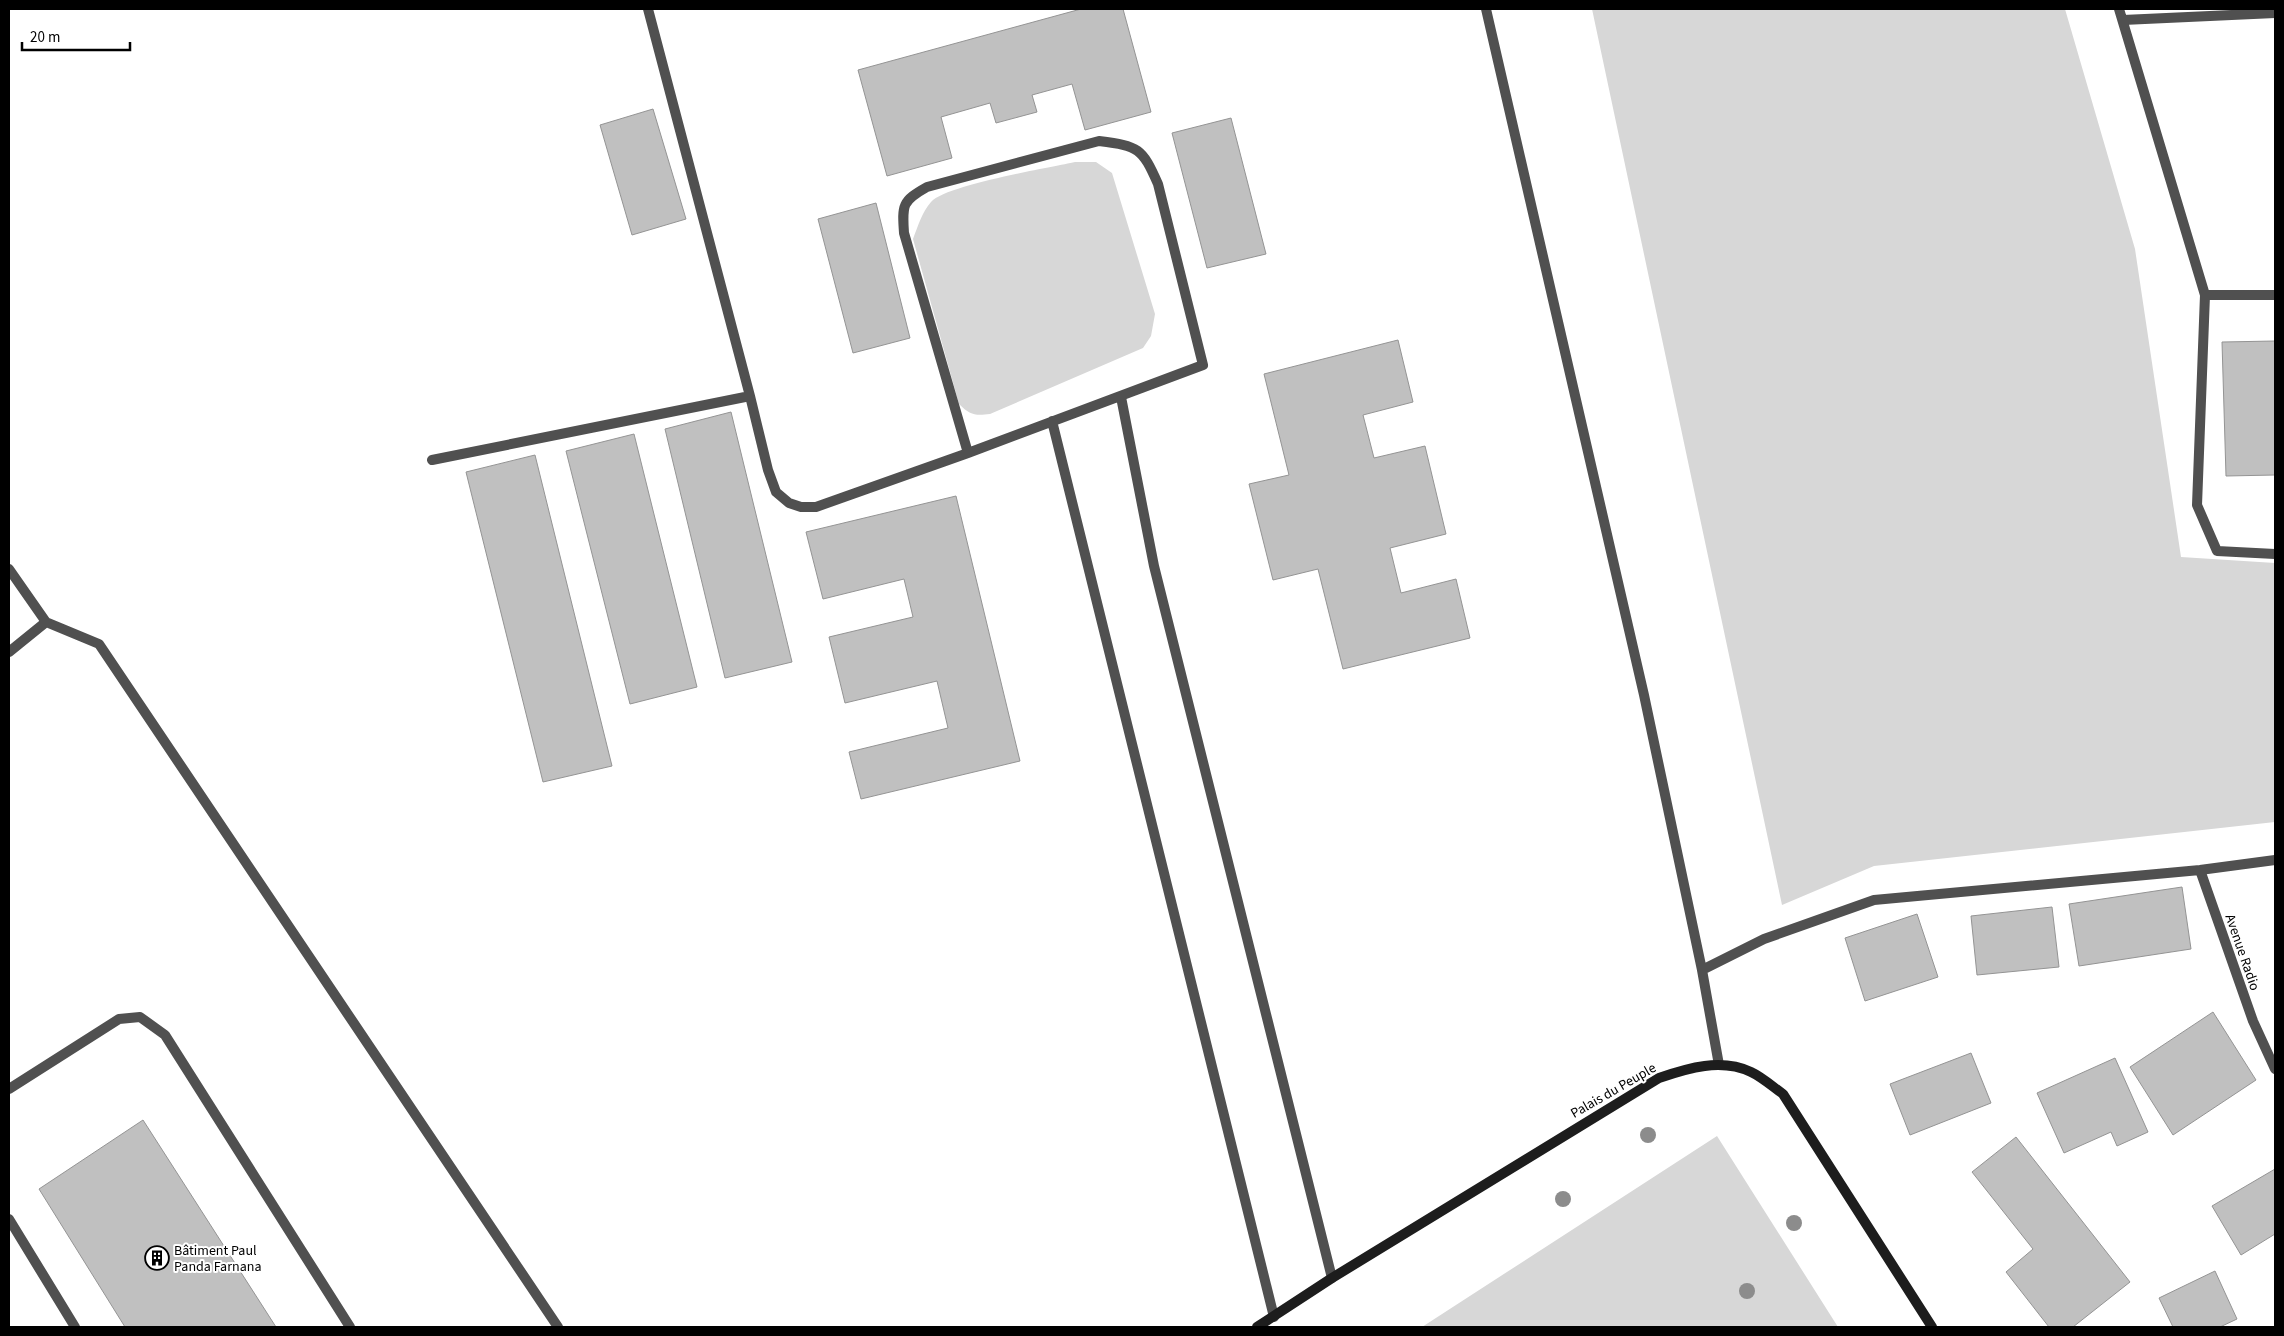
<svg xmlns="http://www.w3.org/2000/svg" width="2284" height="1336" font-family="'Source Sans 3',sans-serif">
  <rect width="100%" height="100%" fill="#fff"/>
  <path fill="#d7d7d7" d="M1592 9H2065L2135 249 2181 557 2275 563V822L1874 866 1782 905Z
    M1075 162H1096L1112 173 1155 314 1151 336 1143 348 990 414C975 416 970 415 959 404L913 239C918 226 922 212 931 202 946 185 1048 168 1075 162Z
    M1717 1136 1838 1327H1422Z"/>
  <path fill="#c0c0c0" stroke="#949494" d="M1081 9H1123L1151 112 1085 130 1072 84 1032 95 1037 112 996 123 990 103 941 117 952 158 887 176 858 70Z
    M653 109 686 219 632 235 600 125Z
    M1231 118 1266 254 1207 268 1172 133Z
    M876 203 910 338 853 353 818 219Z
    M1398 340 1413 402 1363 415 1374 458 1425 446 1446 534 1390 548 1401 593 1456 579 1470 638 1343 669 1318 569 1273 580 1249 484 1289 475 1264 374Z
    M2275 341V475L2226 476 2222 342Z
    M731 412 792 662 725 678 665 429Z
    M634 434 697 687 630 704 566 451Z
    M535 455 612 766 543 782 466 472Z
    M956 496 1020 761 861 799 849 752 948 728 937 681 845 703 829 637 913 617 904 579 823 599 806 532Z
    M2182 887 2191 949 2079 966 2069 904Z
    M2052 907 2059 967 1977 975 1971 916Z
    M1917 914 1938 977 1865 1001 1845 938Z
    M2213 1012 2256 1080 2173 1135 2130 1067Z
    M1971 1053 1991 1103 1910 1135 1890 1084Z
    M2115 1058 2148 1132 2117 1146 2111 1132 2064 1153 2037 1093Z
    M143 1120 276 1327H125L39 1189Z
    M2016 1137 2130 1282 2073 1327H2049L2006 1272 2033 1249 1972 1172Z
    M2275 1169V1234L2241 1255 2212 1206Z
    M2215 1271 2237 1319 2220 1327H2173L2159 1298Z"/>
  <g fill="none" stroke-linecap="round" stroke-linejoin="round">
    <path stroke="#505050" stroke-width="10" d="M648 9 750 396 768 470 776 492 789 503 801 507H816L968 453 1203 365 1158 184C1142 148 1139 146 1099 141L927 187C902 201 902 205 904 233L968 453
      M2119 9 2205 295 2197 505 2217 551 2275 554
      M2123 20 2275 13
      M2205 295H2275
      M1121 397 1154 566 1332 1278
      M1052 421 1274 1317
      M432 460 750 396
      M9 569 46 622 99 644 558 1327
      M9 652 46 622
      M9 1089 119 1019 140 1017 165 1035 350 1327
      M9 1219 75 1327"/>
    <path stroke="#505050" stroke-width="10" d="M1486 9 1644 695 1702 970 1719 1065
      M2200 870 2253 1021 2275 1069
      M1702 970 1764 939 1874 900 2200 870 2275 860"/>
    <path stroke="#1d1d1d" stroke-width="10" d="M1257 1327 1332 1278 1659 1078C1688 1068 1721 1058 1751 1072 1762 1077 1773 1087 1783 1094L1932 1327"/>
  </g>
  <g fill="#8c8c8c">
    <circle cx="1648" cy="1135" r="8"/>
    <circle cx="1563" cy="1199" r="8"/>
    <circle cx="1794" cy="1223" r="8"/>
    <circle cx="1747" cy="1291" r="8"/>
  </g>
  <defs>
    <g id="building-ring" transform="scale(1.25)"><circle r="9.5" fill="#fff" stroke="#000" stroke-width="1.5"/><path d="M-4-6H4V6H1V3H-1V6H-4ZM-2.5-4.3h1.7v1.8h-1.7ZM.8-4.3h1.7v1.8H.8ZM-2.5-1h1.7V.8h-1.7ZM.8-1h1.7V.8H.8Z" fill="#000"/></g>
  </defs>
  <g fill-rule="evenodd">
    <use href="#building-ring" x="157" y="1258"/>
  </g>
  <g text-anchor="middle" stroke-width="4" stroke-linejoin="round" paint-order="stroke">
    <g font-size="14" fill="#000" stroke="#fff">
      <text transform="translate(2243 952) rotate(71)" y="5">Avenue Radio</text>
      <text transform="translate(1613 1090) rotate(-30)" y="5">Palais du Peuple</text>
    </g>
    <g font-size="14" fill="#000" stroke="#fff" text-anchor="start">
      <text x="174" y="1255">Bâtiment Paul<tspan x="174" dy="16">Panda Farnana</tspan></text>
    </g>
  </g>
  <rect width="2284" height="1336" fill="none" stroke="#000000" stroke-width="20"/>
  <path d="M22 42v8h108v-8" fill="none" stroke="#000000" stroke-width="2.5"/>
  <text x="30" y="42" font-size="15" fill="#000000" stroke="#ffffff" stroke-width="4" paint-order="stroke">20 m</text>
</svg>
